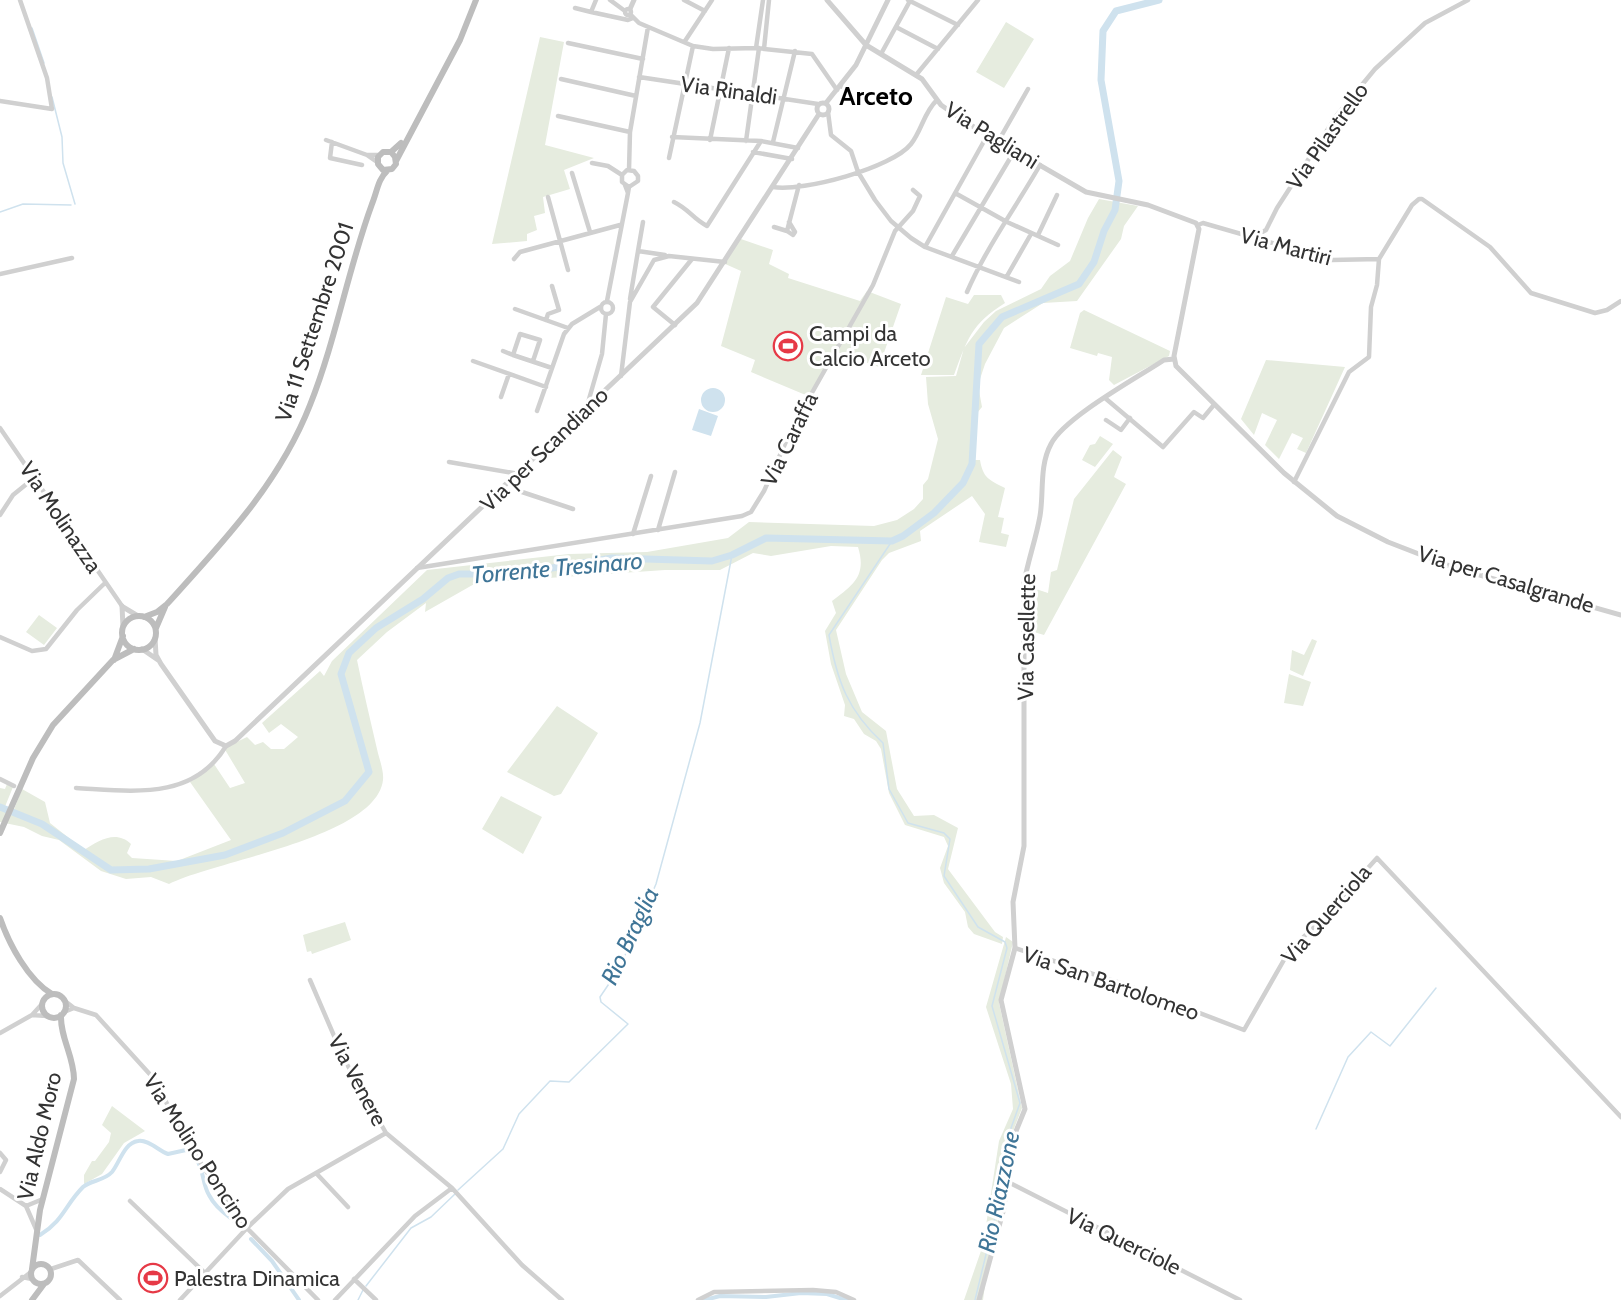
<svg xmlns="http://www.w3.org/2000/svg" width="1621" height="1300" font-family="Cabin,sans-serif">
  <rect width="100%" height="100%" fill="#fff"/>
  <path fill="#e6ecdf" d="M1006 22 1034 39 1004 88 976 72Z
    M540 37 564 42 545 145 594 158 564 170 570 189 543 197 545 213 534 216 537 230 527 234V241L492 244Z
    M1099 199 1138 206 1124 226 1121 239 1077 301 1043 303 1004 328 985 364 978 385 982 407 977 413 975 460H980C983 478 989 480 1005 488L998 517 1004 518 1001 533 1009 535 1006 547 979 542 985 514 972 496 920 531 921 541 889 553 882 560 836 630 846 674 862 712 886 731 897 789 914 816 934 815 958 828 948 869 995 932 1003 937 1002 944 974 934 968 927 965 912 944 883 940 868 948 846 944 837 905 825 889 793 881 749 876 741 864 734 854 719 844 716 845 705 831 664 825 631 836 613 832 601C853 585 867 576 858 547L831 546 771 556 753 553 720 570H665L476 583 425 612 426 603 387 632 357 660C363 689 370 719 377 749 379 758 384 771 383 780 376 838 216 860 169 884L151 877 126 879 101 871 59 840 42 836 24 827 0 822V788L5 789 7 784 13 787 4 809 13 812 22 789 45 802 50 823 84 850C98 841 116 829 131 844L127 853 132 858 177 861 231 840 190 782 214 764 230 788 245 783 224 748 247 737 255 745 263 742 271 749H284L298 737 281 724 269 733 262 723 320 671 324 676 332 661 427 570 569 554 647 552 728 538 749 522 874 526 897 520 914 509 923 499V485L928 479 938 439 928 404 926 377 956 376 964 348 984 322 996 311 1041 289 1050 276 1070 261 1088 218Z
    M738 238 773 250 769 264 789 274 788 278 860 301 867 291 901 304 879 367 836 352 808 396 751 372 755 360 721 346 741 271 723 263Z
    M974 295H1001L1005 303C971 324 967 340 954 375H921L946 297 968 304Z
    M1084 310 1170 351 1169 356 1114 385 1109 380 1112 357 1098 353 1097 356 1070 348 1080 313Z
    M1266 360 1345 367 1306 453 1297 449 1303 438 1292 433 1279 459 1265 445 1277 420 1262 413 1254 435 1241 419Z
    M1100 436 1113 444 1095 467 1082 460 1090 445 1095 444Z
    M1113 450 1122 457 1114 477 1126 484 1044 635 1027 630V586L1048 593 1051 572 1057 570 1074 499Z
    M39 615 57 628 44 645 26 632Z
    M1312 639 1317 641 1303 676 1290 670 1292 650 1304 655Z
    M1289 674 1311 682 1303 706 1284 703Z
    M557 706 598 733 561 794 554 796 507 772Z
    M501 796 542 817 523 854 482 829Z
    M345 922 351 940 312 954 311 951 307 952 303 935Z
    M1006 937 1013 942 999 1003 1022 1108 1008 1144 1001 1207 989 1255 983 1300H964L983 1245 999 1141 1013 1109 1011 1084 986 1007Z
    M112 1106 145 1131 124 1143 102 1174 84 1184V1175L92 1161H95L109 1142 111 1133 102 1125Z"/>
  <path fill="#cfe2ee" d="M701 400a12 12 0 1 1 24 0a12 12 0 1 1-24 0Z
    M699 409 718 416 711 436 692 430Z"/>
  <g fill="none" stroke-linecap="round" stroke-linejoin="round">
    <path stroke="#cfe2ee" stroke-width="1.5" d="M32 28 44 63
      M52 97 62 137 63 163 75 204
      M0 212 23 204 71 205
      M892 541 829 635C837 681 848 711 883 743L889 789 908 823 944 833 950 839 944 876 978 927 1005 942 1007 948 992 1006 1020 1103 1006 1142 995 1217 975 1300
      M1316 1129 1348 1057 1371 1032 1390 1046 1436 988
      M458 1190 503 1149 519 1114 550 1081 569 1082 628 1024 601 1002 600 997 619 969 656 884 700 723 732 555
      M366 1286 411 1228 431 1217 455 1194
      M358 1300 363 1290"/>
    <path stroke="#cfe2ee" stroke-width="4" d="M40 1235C64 1220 65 1205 83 1187 91 1180 104 1181 112 1172 120 1162 124 1143 138 1141 148 1139 159 1151 168 1154L186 1150C206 1162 200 1180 209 1195 215 1207 225 1213 235 1222
      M251 1239 272 1261 299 1300
      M705 1300 720 1296 766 1297 801 1293 827 1294 846 1300"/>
    <path stroke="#cfe2ee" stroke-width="7" d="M0 807 42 824 111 870 149 869 225 855 283 833 345 801 369 772 341 674 349 653 376 628 423 599 448 578 459 574H516L612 558 712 561 732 555 766 538 892 541 903 536 934 513 963 483 972 464 979 344 1002 317 1079 284 1094 262 1104 231 1115 210 1119 181 1101 80 1103 31 1116 11 1159 0"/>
    <path stroke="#d0d0d0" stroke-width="4.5" d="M610 0 625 11
      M684 0 705 11
      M908 0 958 25
      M575 8 591 12 596 0
      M625 12a3 3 0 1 1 6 0a3 3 0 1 1-6 0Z
      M591 12 628 20 633 18
      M630 14 639 23 693 46 713 49 756 48 812 54 837 90
      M896 27 938 49
      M685 41 712 0
      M568 43 643 59
      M756 48 763 0
      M764 49 769 0
      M881 54 910 1
      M916 75 978 0
      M639 77 818 104
      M561 79 636 96
      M840 86 850 90
      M0 101 52 109 47 78 20 0
      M828 112 831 135 851 151 858 172 875 200 891 221 911 238 925 247 1019 282
      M558 116 630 132
      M672 137 761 141 798 148
      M326 140 367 155
      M710 140 729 48
      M999 140 1028 89
      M746 141 759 48
      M332 142 330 158 362 165
      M773 142 795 51
      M753 152 792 159
      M669 158 693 46
      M377 162 367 155H379
      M592 163 608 166 622 175
      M629 170 630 132 648 27
      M572 173 590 232
      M625 185 628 193 629 187 638 181V176L634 171 627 170 622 175V182L629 187
      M773 187C803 192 892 168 911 144 922 130 924 112 937 100
      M955 193 1007 222 1058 245
      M548 197 568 270
      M674 202C690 210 692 218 707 226L761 141
      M789 222 795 232 793 235 787 231 799 185
      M1198 225 1203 223 1332 260 1379 259
      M774 227 787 231
      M1038 235 1057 195
      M1253 237 1266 230 1277 208 1337 115 1375 69 1425 23 1468 0
      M925 247 988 134
      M638 251 643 222
      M952 256 1015 150
      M514 259 520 252 620 225
      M1379 259 1412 205 1419 199H1422L1490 247 1531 293 1595 313 1607 310 1621 301
      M0 274 72 258
      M1007 276 1031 234
      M967 292C986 248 1016 207 1040 165
      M630 299 638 251 665 255
      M607 301 628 193
      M601 308a6 6 0 1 1 12 0a6 6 0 1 1-12 0Z
      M515 309 568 328
      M546 320 548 314 559 310 552 286
      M675 325 653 307 692 259
      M503 351 513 355
      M473 361 546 387
      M533 361 540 340 520 334 513 355 552 368
      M621 376 630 302 654 260 669 256 725 262
      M501 397 509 374
      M1105 398 1163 447 1194 412 1203 418 1213 406
      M587 406 602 354 606 314
      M537 411 564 334 572 324 600 307
      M1106 420 1121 430 1130 418
      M0 428 122 606
      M449 462 519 474
      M510 482 522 492 573 509
      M1294 482 1349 372 1369 357 1371 307 1377 285 1379 259
      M0 515 13 495 34 478
      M658 530 675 472
      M633 534 651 476
      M417 568 742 516 751 512 764 491 792 428 873 285 895 231 913 211 920 196 913 190
      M0 637 32 651 46 649 77 610 105 583
      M0 779 14 786
      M76 788C132 791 193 801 226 746
      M1015 948 1129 986 1244 1030 1289 951 1320 921 1377 858 1621 1117
      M310 980 344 1059 386 1133 452 1188 522 1265 562 1300
      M65 1001 74 1008 96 1015 156 1081 182 1135 239 1220 318 1300
      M64 1012 74 1008
      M32 1015 47 1016
      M0 1033 32 1015 42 1004
      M0 1153 6 1160 0 1172
      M316 1173 348 1207
      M1008 1182 1240 1300
      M0 1189 26 1206 36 1229
      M130 1201 205 1273
      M26 1206 43 1199
      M51 1269 78 1260 120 1300
      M22 1277 32 1279
      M354 1279 376 1300
      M0 1296 31 1272
      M180 1300 247 1228 288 1189 386 1133
      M335 1300 415 1216 452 1188
      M698 1300 714 1292 813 1290 836 1292 854 1300"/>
    <path stroke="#d0d0d0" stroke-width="5" d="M827 0 866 45 922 79 941 105 967 123 1086 192 1148 205 1196 223 1199 229 1174 356 1176 366 1284 473 1337 516 1388 542 1455 568 1621 615
      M630 9 634 0
      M817 109a6 6 0 1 1 12 0a6 6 0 1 1-12 0Z
      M826 103 856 65 888 0
      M122 606 123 627
      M123 607 138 616
      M155 638 156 655 161 664 215 741 226 746 235 741 697 303 819 114
      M142 649 158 660
      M979 1300 1004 1208 1010 1146 1025 1109 1001 1000 1015 948 1013 902 1024 846V583C1028 560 1036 539 1040 516 1044 493 1039 466 1051 444 1065 417 1137 378 1164 360L1174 359"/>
    <path stroke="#bdbdbd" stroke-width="6" d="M391 152 395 157 396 164 392 169 383 170 378 164V157L383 152H391L401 143
      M396 161 460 40 476 0
      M122 633a17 17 0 1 1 34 0a17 17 0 1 1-34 0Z
      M144 617 157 612 167 604C223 542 279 484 310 405 336 340 348 269 372 204 377 192 378 179 387 171
      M156 628 165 607
      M114 660 123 636
      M0 833 33 758 53 725 113 660 134 649
      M0 918C9 944 28 980 52 994
      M42 1006a12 12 0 1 1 24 0a12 12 0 1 1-24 0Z
      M31 1274a10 10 0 1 1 20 0a10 10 0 1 1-20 0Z
      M32 1269 40 1210 74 1079C74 1057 60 1037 61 1015
      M32 1300 44 1284"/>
  </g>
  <defs>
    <g id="stadium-ring" transform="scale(1.5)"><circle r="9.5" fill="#fff" stroke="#e63946" stroke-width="1.5"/><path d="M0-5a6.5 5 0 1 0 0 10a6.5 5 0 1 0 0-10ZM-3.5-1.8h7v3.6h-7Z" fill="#e63946"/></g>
  </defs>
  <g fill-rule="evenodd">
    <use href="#stadium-ring" x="788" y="346"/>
    <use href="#stadium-ring" x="153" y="1278"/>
  </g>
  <g text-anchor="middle" stroke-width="6" stroke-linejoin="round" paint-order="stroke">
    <g font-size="22" fill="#333" stroke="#fff">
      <text transform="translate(729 90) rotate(8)" y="8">Via Rinaldi</text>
      <text transform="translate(992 135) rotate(32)" y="8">Via Pagliani</text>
      <text transform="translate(1327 136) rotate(-55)" y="8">Via Pilastrello</text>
      <text transform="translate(1286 246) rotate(15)" y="8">Via Martiri</text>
      <text transform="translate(314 322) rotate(-72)" y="8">Via 11 Settembre 2001</text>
      <text transform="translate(789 439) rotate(-64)" y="8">Via Caraffa</text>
      <text transform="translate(544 449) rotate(-44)" y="8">Via per Scandiano</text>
      <text transform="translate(61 517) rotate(56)" y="8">Via Molinazza</text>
      <text transform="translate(1506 579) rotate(17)" y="8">Via per Casalgrande</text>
      <text transform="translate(1026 637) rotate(-89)" y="8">Via Casellette</text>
      <text transform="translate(1326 914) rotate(-49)" y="8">Via Querciola</text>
      <text transform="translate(1111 983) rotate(19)" y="8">Via San Bartolomeo</text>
      <text transform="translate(358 1080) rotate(62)" y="8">Via Venere</text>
      <text transform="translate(39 1136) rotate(-77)" y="8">Via Aldo Moro</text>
      <text transform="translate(198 1151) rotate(57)" y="8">Via Molino Poncino</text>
      <text transform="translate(1124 1241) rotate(26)" y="8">Via Querciole</text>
    </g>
    <g font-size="22" fill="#333" stroke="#fff" text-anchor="start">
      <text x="809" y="341">Campi da<tspan x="809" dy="25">Calcio Arceto</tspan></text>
      <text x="174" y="1286">Palestra Dinamica</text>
    </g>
    <g font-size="24" font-style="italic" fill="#3f7597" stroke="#fff">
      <text transform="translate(557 568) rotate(-5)" y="8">Torrente Tresinaro</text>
      <text transform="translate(630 936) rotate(-65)" y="8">Rio Braglia</text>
      <text transform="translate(999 1192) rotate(-78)" y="8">Rio Riazzone</text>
    </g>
    <g font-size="26" font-weight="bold" fill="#000" stroke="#fff">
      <text x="876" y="105">Arceto</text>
    </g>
  </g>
</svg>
